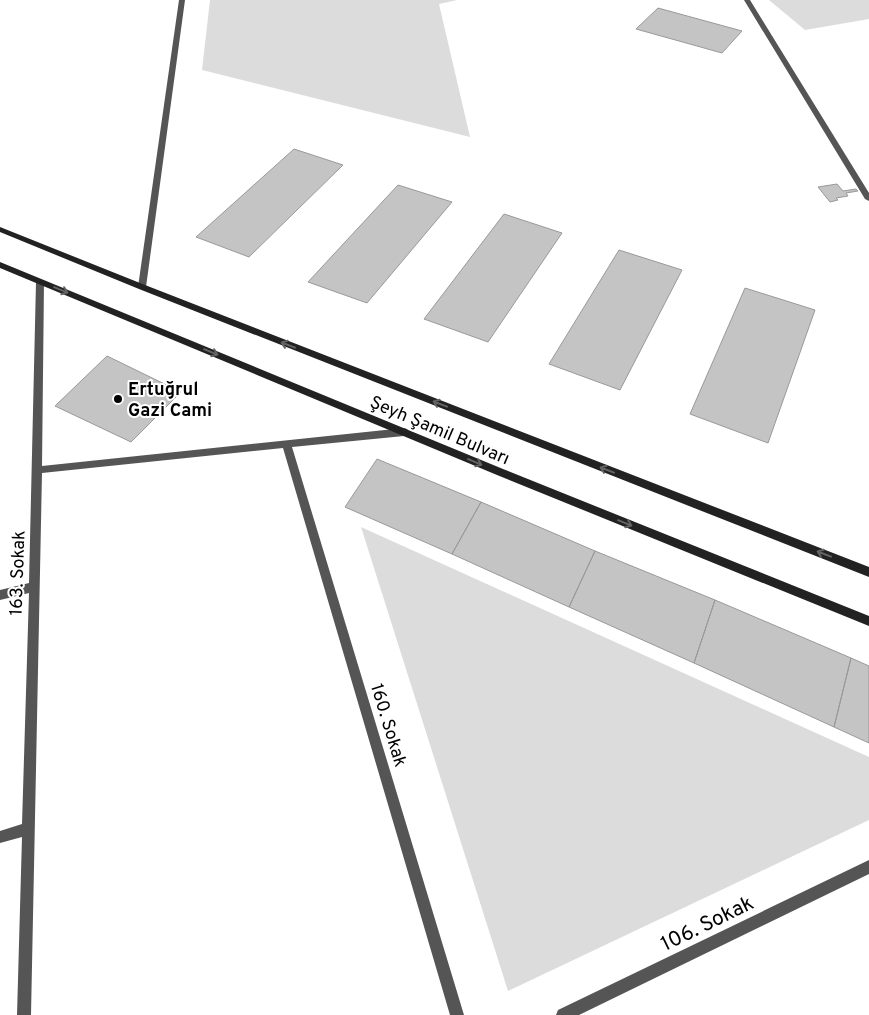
<svg xmlns="http://www.w3.org/2000/svg" width="869" height="1015" font-family="Overpass,sans-serif">
  <rect width="100%" height="100%" fill="#fff"/>
  <path fill="#dcdcdc" d="M210 0H457L439 4 470 137 202 70Z
    M769 0H869V19L805 30Z
    M361 527 869 757V820L508 991Z"/>
  <path fill="#c4c4c4" stroke="#999" d="M658 8 742 31 722 53 636 29Z
    M294 149 343 165 249 257 196 237Z
    M837 184 843 191 856 189 858 191 846 193 848 196 836 198 838 200 830 202 818 187Z
    M398 185 452 202 367 303 308 282Z
    M504 214 562 233 488 342 424 319Z
    M619 250 682 270 620 390 549 364Z
    M745 288 815 310 768 443 690 414Z
    M107 356 181 392 131 442 55 406Z
    M377 459 481 502 452 554 345 507Z
    M481 502 595 551 569 607 452 554Z
    M595 551 715 600 694 663 569 607Z
    M715 600 851 658 834 727 694 663Z
    M851 658 869 666V743L834 727Z"/>
  <g fill="none" stroke-linecap="round" stroke-linejoin="round">
    <path fill="#555" fill-rule="evenodd" d="M179 0H185L146 287 142 290 138 287Z
      M744 0H750L869 193V201L865 199Z
      M40 279 44 282 42 466 404 428 407 429 409 432 407 435 404 436 292 447 464 1015H450L283 448 42 473 31 1015H17L22 837 0 843V831L22 824 29 593 0 600V590L29 583 36 282Z
      M869 860V874L579 1015H556L558 1010Z"/>
    <path fill="#222" fill-rule="evenodd" d="M0 227 145 285 869 567V577L139 289 0 232Z
      M0 262 503 469 869 616V626L497 475 0 268Z"/>
  </g>
  <defs><path id="oneway-shaft" d="M-6 0H5M1.5-3L5.5 0L1.5 3" fill="none" stroke-width="1.6" stroke-linecap="round" stroke-linejoin="round" transform="scale(1.25)"/></defs>
  <g stroke="#646464">
    <use href="#oneway-shaft" transform="translate(61 290) rotate(22)"/>
    <use href="#oneway-shaft" transform="translate(288 345) rotate(-159)"/>
    <use href="#oneway-shaft" transform="translate(211 352) rotate(22)"/>
    <use href="#oneway-shaft" transform="translate(440 404) rotate(-159)"/>
    <use href="#oneway-shaft" transform="translate(475 462) rotate(23)"/>
    <use href="#oneway-shaft" transform="translate(607 470) rotate(-159)"/>
    <use href="#oneway-shaft" transform="translate(625 523) rotate(22)"/>
    <use href="#oneway-shaft" transform="translate(824 554) rotate(-159)"/>
  </g>
  <circle fill="#000" stroke="#fff" stroke-width="2" cx="118" cy="399" r="5"/>
  <g text-anchor="middle" stroke-width="4" stroke-linejoin="round" paint-order="stroke">
    <g font-size="18" font-weight="bold" fill="#000" stroke="#fff" text-anchor="start">
      <text x="128" y="395">Ertuğrul<tspan x="128" dy="21">Gazi Cami</tspan></text>
    </g>
    <g font-size="18" fill="#000" stroke="#fff">
      <text transform="translate(440 430) rotate(23)" y="6">Şeyh Şamil Bulvarı</text>
      <text transform="translate(17 573) rotate(-88)" y="6">163. Sokak</text>
      <text transform="translate(389 725) rotate(73)" y="6">160. Sokak</text>
    </g>
    <g font-size="21" fill="#000" stroke="#fff">
      <text transform="translate(707 923) rotate(-26)" y="7">106. Sokak</text>
    </g>
  </g>
</svg>
